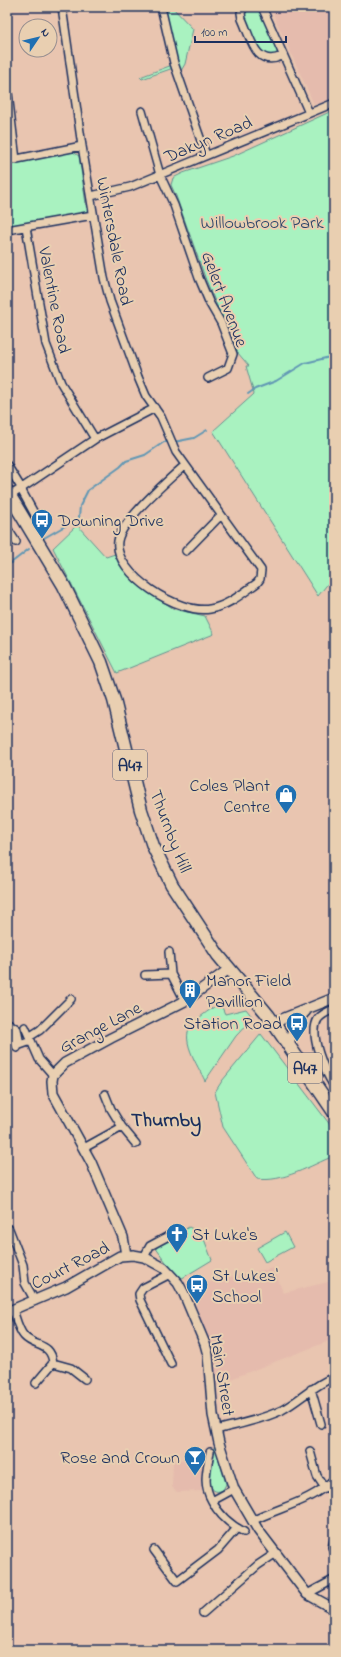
<svg xmlns="http://www.w3.org/2000/svg" width="341" height="1657" font-family="'Indie Flower',sans-serif">
  <rect width="100%" height="100%" fill="#e9c5b0"/>
  <filter id="ink" filterUnits="userSpaceOnUse"><feTurbulence type="fractalNoise" baseFrequency=".025" numOctaves="2"/><feDisplacementMap in="SourceGraphic" scale="8" xChannelSelector="R" yChannelSelector="G"/><feConvolveMatrix kernelMatrix="1 2 1 2 8 2 1 2 1" color-interpolation-filters="sRGB"/></filter>
  <g filter="url(#ink)">
    <path fill="#e5bbad" d="M270 7H334V98L323 103 314 104Z
      M274 1268 283 1293 332 1281 334 1286V1339L215 1385 211 1355 191 1288 225 1278Z
      M203 1459 201 1483 203 1491 177 1492 172 1487 173 1462 176 1460Z"/>
    <path fill="#a9f2c0" stroke="#62908f" d="M162 7H172L193 29 185 64 179 74Z
      M248 7H261L280 51 271 57 260 53 244 17V13Z
      M175 64 176 67 142 79 140 77Z
      M334 110V576L318 596 213 431 254 394 246 366H249L237 352 230 327H226L206 280 176 196 171 185 173 178 183 173 233 156Z
      M73 152 79 156 87 211 85 213 7 227V165Z
      M77 525 106 557 115 554 135 583 174 609 205 616 214 634 117 673 53 548Z
      M220 1003 225 1014 246 1009 253 1018 236 1036 205 1081C198 1065 177 1037 194 1022 202 1015 211 1009 220 1003Z
      M261 1034 334 1130V1156C311 1165 283 1183 257 1179L223 1127 215 1092 222 1081Z
      M189 1227 202 1234 212 1260 179 1280 155 1247Z
      M285 1232 293 1247 265 1262 257 1248Z
      M215 1446 226 1484 223 1490C201 1500 210 1453 215 1446Z"/>
    <g fill="none" stroke-linecap="round" stroke-linejoin="round">
      <path stroke="#6197b4" stroke-width="2" d="M248 394 255 389 276 381 305 363 334 356
        M174 442 194 438 207 430
        M44 538 79 518 80 506 88 490 120 467 126 461 145 455 164 442H170
        M7 566 29 549"/>
      <g stroke="#1b2f5e" stroke-width="10">
        <path id="street" d="M62 7 82 146 104 278 110 301 138 377 146 396 161 417 176 452 261 570 260 579 257 583C243 593 228 606 210 609 180 615 113 574 118 541 121 521 168 480 184 466
          M161 7 174 63 206 155
          M244 7 241 13 242 19C251 38 255 68 282 56
          M262 7 309 113
          M7 85 16 160
          M142 111 160 175 174 205 199 278 210 304 221 323 233 354 228 368 208 378
          M7 161 82 146
          M91 196 130 187 334 103
          M26 227 46 344 61 383 95 439
          M7 230 93 215
          M7 465 22 489 23 493 40 524
          M10 496 95 439 155 408
          M7 528 16 542
          M186 551 221 515
          M169 952 171 974
          M145 975 171 974 185 1001
          M334 1009C329 1011 322 1014 318 1019 308 1035 325 1072 334 1086
          M7 1022 17 1029 20 1045 31 1041
          M14 1027 11 1032 17 1048
          M25 1027 39 1059 53 1075
          M29 1037 40 1030 71 999
          M122 1127 136 1144
          M84 1148 122 1127 111 1109 105 1094
          M9 1229 23 1265 25 1283 35 1301
          M144 1257 150 1246 176 1232
          M170 1274 143 1288 139 1294 140 1300 171 1364
          M13 1310C16 1318 18 1329 24 1336 35 1348 51 1342 53 1363L71 1368 85 1379
          M36 1383 53 1363
          M311 1389 321 1424
          M216 1430C238 1424 262 1420 282 1410 300 1400 314 1385 334 1377
          M310 1451 317 1476 325 1488
          M210 1452C207 1470 202 1484 212 1501L234 1489
          M212 1501C219 1515 229 1524 244 1532
          M252 1521C280 1507 311 1502 334 1479
          M334 1539 332 1547 334 1552
          M154 1550 177 1581 218 1550 237 1528
          M307 1594 333 1580
          M203 1613 258 1565 276 1553"/>
      </g>
      <g stroke="#1b2f5e" stroke-width="12">
        <path id="secondary" d="M275 1025 282 1019 334 998
          M289 1045 294 1024 306 1011
          M126 1255 123 1237 91 1162 53 1093 52 1081 53 1075 65 1063 111 1038 185 1001 229 969
          M7 1312 66 1287 120 1256 133 1255 144 1257 164 1268 178 1283 184 1294 205 1344 208 1355 213 1415 219 1443 234 1489 258 1530 307 1594 334 1609"/>
      </g>
      <g stroke="#1b2f5e" stroke-width="15">
        <path id="highway" d="M7 491 64 586 101 662 114 700 141 810 153 846 172 885 218 955 268 1015 334 1112"/>
      </g>
      <use href="#street" stroke="#e9cfb1" stroke-width="7"/>
      <use href="#secondary" stroke="#e9cfb1" stroke-width="9"/>
      <use href="#highway" stroke="#e9cfb1" stroke-width="12"/>
    </g>
  </g>
  <defs>
    <g id="bus-pin" transform="scale(1.15)"><path d="M0 17L-7.5 6A9.5 9.5 0 1 1 7.5 6Z" fill="#1f6fb2" stroke="#e9cfb1"/><path d="M-5-6H5V4H4V6H2V4H-2V6H-4V4H-5ZM-3.5-4V0h7V-4ZM-3.5 1.2v1.5H-2V1.2ZM2 1.2v1.5H3.5V1.2Z" fill="#fff"/></g>
    <g id="shop-pin" transform="scale(1.15)"><path d="M0 17L-7.5 6A9.5 9.5 0 1 1 7.5 6Z" fill="#1f6fb2" stroke="#e9cfb1"/><path d="M-5-2.5h2.3a2.7 3.5 0 0 1 5.4 0H5L5.5 6h-11ZM-1.5-2.5h3a1.5 2.3 0 0 0-3 0Z" fill="#fff"/></g>
    <g id="building-pin" transform="scale(1.15)"><path d="M0 17L-7.5 6A9.5 9.5 0 1 1 7.5 6Z" fill="#1f6fb2" stroke="#e9cfb1"/><path d="M-4-6H4V6H1V3H-1V6H-4ZM-2.5-4.3h1.7v1.8h-1.7ZM.8-4.3h1.7v1.8H.8ZM-2.5-1h1.7V.8h-1.7ZM.8-1h1.7V.8H.8Z" fill="#fff"/></g>
    <g id="church-pin" transform="scale(1.15)"><path d="M0 17L-7.5 6A9.5 9.5 0 1 1 7.5 6Z" fill="#1f6fb2" stroke="#e9cfb1"/><path d="M-1.2-6h2.4v3.5h3.3v2.4h-3.3V6h-2.4V-.1h-3.3v-2.4h3.3Z" fill="#fff"/></g>
    <g id="bar-pin" transform="scale(1.15)"><path d="M0 17L-7.5 6A9.5 9.5 0 1 1 7.5 6Z" fill="#1f6fb2" stroke="#e9cfb1"/><path d="M-6-5H6L.8 .8V4.5H3.5V6h-7V4.5H-.8V.8Z" fill="#fff"/></g>
  </defs>
  <g fill-rule="evenodd">
    <use href="#bus-pin" x="42" y="520"/>
    <use href="#shop-pin" x="286" y="795"/>
    <use href="#building-pin" x="190" y="990"/>
    <use href="#bus-pin" x="297" y="1023"/>
    <use href="#church-pin" x="177" y="1234"/>
    <use href="#bus-pin" x="197" y="1285"/>
    <use href="#bar-pin" x="195" y="1457"/>
  </g>
  <g text-anchor="middle" stroke-width="4" stroke-linejoin="round" paint-order="stroke">
    <g fill="#e9cfb1" stroke="#595f77" stroke-width="1">
      <rect x="113" y="750" width="34" height="30" rx="3"/>
      <rect x="288" y="1053" width="34" height="30" rx="3"/>
    </g>
    <g font-size="17" font-weight="bold" fill="#1b2f5e">
      <text x="130" y="771">A47</text>
      <text x="305" y="1074">A47</text>
    </g>
    <g font-size="18" fill="#1b2f5e" stroke="#e9cfb1">
      <text transform="translate(208 139) rotate(-23)" y="6">Dakyn Road</text>
      <text transform="translate(115 241) rotate(79)" y="6">Wintersdale Road</text>
      <text transform="translate(225 299) rotate(69)" y="6">Gelert Avenue</text>
      <text transform="translate(55 300) rotate(79)" y="6">Valentine Road</text>
      <text transform="translate(171 831) rotate(69)" y="6">Thurnby Hill</text>
      <text transform="translate(100 1027) rotate(-28)" y="6">Grange Lane</text>
      <text transform="translate(70 1265) rotate(-27)" y="6">Court Road</text>
      <text transform="translate(223 1375) rotate(81)" y="6">Main Street</text>
    </g>
    <g font-size="18" fill="#294268" stroke="#e9cfb1">
      <text x="262" y="228">Willowbrook Park</text>
    </g>
    <g font-size="18" fill="#1b2f5e" stroke="#e9cfb1" text-anchor="start">
      <text x="58" y="526">Downing Drive</text>
      <text x="270" y="791" text-anchor="end">Coles Plant<tspan x="270" dy="21">Centre</tspan></text>
      <text x="206" y="986">Manor Field<tspan x="206" dy="21">Pavillion</tspan></text>
      <text x="282" y="1029" text-anchor="end">Station Road</text>
      <text x="192" y="1240">St Luke's</text>
      <text x="212" y="1281">St Lukes'<tspan x="212" dy="21">School</tspan></text>
      <text x="180" y="1463" text-anchor="end">Rose and Crown</text>
    </g>
    <g font-size="20" font-weight="bold" fill="#1b2f5e" stroke="#e9cfb1">
      <text x="166" y="1126">Thurnby</text>
    </g>
  </g>
  <rect width="341" height="1657" fill="none" stroke="#e9cfb1" stroke-width="24"/>
  <rect x="12" y="12" width="317" height="1633" fill="none" stroke="#1b2f5e" stroke-width="1.5" filter="url(#ink)"/>
  <g transform="translate(38 38) rotate(55)"><circle r="19" fill="#e9cfb1" stroke="#978f90"/>
  <path d="M0-3L7 15L0 10L-7 15Z" fill="#1f6fb2"/>
  <text y="-6" font-size="11" font-weight="bold" text-anchor="middle" fill="#1b2f5e">N</text>
  </g>
  <path d="M195 36v6h91v-6" fill="none" stroke="#1b2f5e" stroke-width="2"/>
  <text x="201" y="36" font-size="12" fill="#1b2f5e" stroke="#e9cfb1" stroke-width="3" paint-order="stroke">100 m</text>
</svg>
